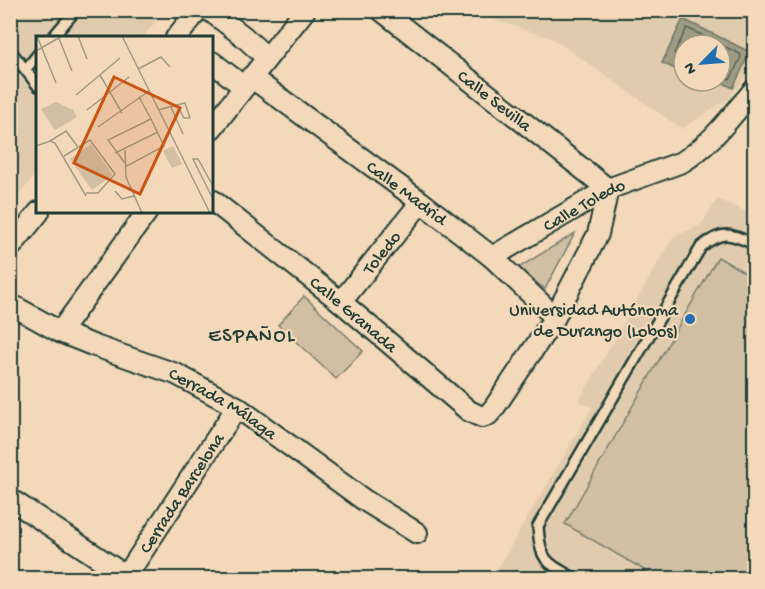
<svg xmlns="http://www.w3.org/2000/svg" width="765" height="589" font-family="'Gochi Hand',sans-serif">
  <rect width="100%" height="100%" fill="#f3d8ba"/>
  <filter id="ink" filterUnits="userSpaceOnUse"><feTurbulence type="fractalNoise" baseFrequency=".0167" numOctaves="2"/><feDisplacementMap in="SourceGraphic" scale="12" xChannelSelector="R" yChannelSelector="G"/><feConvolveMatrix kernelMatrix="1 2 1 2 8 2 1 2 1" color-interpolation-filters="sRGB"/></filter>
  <g filter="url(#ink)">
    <path fill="#e1cbaf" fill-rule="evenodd" d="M11 11H164L143 37 38 38 37 172 11 206Z
      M468 11H754V67L728 99 682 129 553 39ZM684 45H720V81H684Z
      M717 199 754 215V578H492L592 408 579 401 673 237 701 225Z"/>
    <path fill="#d1bfa4" stroke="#787e6c" stroke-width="1.5" d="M575 233 545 289 518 268Z
      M718 257 754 278V578H658L565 524Z
      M304 296 363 351 336 379 278 325Z"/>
    <path fill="#9f9c85" stroke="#6c7665" stroke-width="1.5" d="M683 19 750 52 733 88 719 81 720 45H684V64L679 61 675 69 662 63Z"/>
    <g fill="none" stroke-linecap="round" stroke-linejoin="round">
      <path stroke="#526354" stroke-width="1.5" d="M684 57 676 56 674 53 687 28 740 54 741 57 731 78 728 79 720 75"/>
      <g stroke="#1f3d34" stroke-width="14">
        <path id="lane" d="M52 38 76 10
          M10 50 38 86
          M26 69 38 54
          M574 578C545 562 540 560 538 526L701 247C723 229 731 234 754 244"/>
      </g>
      <g stroke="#1f3d34" stroke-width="24">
        <g id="street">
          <path d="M209 10 243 36 266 57"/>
          <path d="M176 38 198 10"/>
          <path d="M212 62 244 87"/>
          <path id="s1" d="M251 77 421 202 492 257 555 317"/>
          <path d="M212 128 305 10"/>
          <path id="s2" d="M212 200 341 302 469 411 482 417 488 415 494 408 555 317 598 234 608 189 381 10"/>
          <path d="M10 248 39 212"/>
          <path id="s3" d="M492 257 608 189 682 162C711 145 732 115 754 90"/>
          <path id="s4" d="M341 302 421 202"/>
          <path id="s5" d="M10 304 60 332 95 346 176 374 237 407 364 500 417 533"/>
          <path d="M60 332 147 212"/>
          <path d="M10 499 129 578"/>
          <path id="s6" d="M125 578 237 407"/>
        </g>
      </g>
      <use href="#lane" stroke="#f3d8ba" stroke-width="9"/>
      <use href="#street" stroke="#f3d8ba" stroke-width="20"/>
    </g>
  </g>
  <circle fill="#1f6fb2" stroke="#f3d8ba" stroke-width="2" cx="690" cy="319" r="6"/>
  <g text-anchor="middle" stroke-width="4.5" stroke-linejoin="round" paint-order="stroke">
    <g font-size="18" fill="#1f3d34" stroke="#f3d8ba">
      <text transform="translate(495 100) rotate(38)" y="6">Calle Sevilla</text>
      <text dy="6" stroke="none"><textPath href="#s1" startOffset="194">Calle Madrid</textPath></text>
      <text dy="6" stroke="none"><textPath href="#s3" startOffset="106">Calle Toledo</textPath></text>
      <text dy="6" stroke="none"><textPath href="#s4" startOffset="64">Toledo</textPath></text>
      <text dy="6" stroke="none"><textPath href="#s2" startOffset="182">Calle Granada</textPath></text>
      <text dy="6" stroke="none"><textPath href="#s5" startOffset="236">Cerrada Málaga</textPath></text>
      <text dy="6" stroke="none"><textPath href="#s6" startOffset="102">Cerrada Barcelona</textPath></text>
    </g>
    <g font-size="18" fill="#1f3d34" stroke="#f3d8ba" text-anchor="end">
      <text x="678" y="315">Universidad Autónoma<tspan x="678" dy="21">de Durango (Lobos)</tspan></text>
    </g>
    <g font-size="20" letter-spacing="1.5" fill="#1f3d34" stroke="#f3d8ba">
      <text x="252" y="341">ESPAÑOL</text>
    </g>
  </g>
  <g transform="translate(36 36)">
    <rect width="177" height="177" fill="#f3d8ba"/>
    <path d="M20 66 37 74 41 81 19 94 5 73ZM55 108 77 139 56 154 34 123ZM137 110 146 128 136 132 127 115Z" fill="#d1bfa4"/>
    <path fill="none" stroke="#9e9a84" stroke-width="1.5" d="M1 0 20 47M22 0 36 35M42 0 51 23M86 0 174 177M0 15 26 0M102 33 125 21 134 31M64 39 86 77M40 59 84 22M103 61 115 83 128 110 91 130 72 104 115 83M135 71 147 98M51 74 93 41M122 74 149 67 154 82H148L141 69M62 91 113 55M14 105 30 95 42 111M0 110 14 105 19 107 50 160M89 114 90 141 106 177M79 117 122 96M28 120 54 104 79 138 62 157H50M177 150 162 123H157L177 163M79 155 86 163 98 160"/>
    <path fill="#ca5512" fill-opacity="0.15" stroke="#ca5512" stroke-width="3" d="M78 41 144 72 104 158 38 127Z"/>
    <rect width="177" height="177" fill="none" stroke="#1f3d34" stroke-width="3"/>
  </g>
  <rect width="765" height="589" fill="none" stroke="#f3d8ba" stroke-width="36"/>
  <rect x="18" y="18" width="729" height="553" fill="none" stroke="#1f3d34" stroke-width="2" filter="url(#ink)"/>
  <g transform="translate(702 63) rotate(245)"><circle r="28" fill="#f3d8ba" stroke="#9e9a84" stroke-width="1.5"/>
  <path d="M0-4.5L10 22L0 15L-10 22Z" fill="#1f6fb2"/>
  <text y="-9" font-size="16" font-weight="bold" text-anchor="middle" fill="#1f3d34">N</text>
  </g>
</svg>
